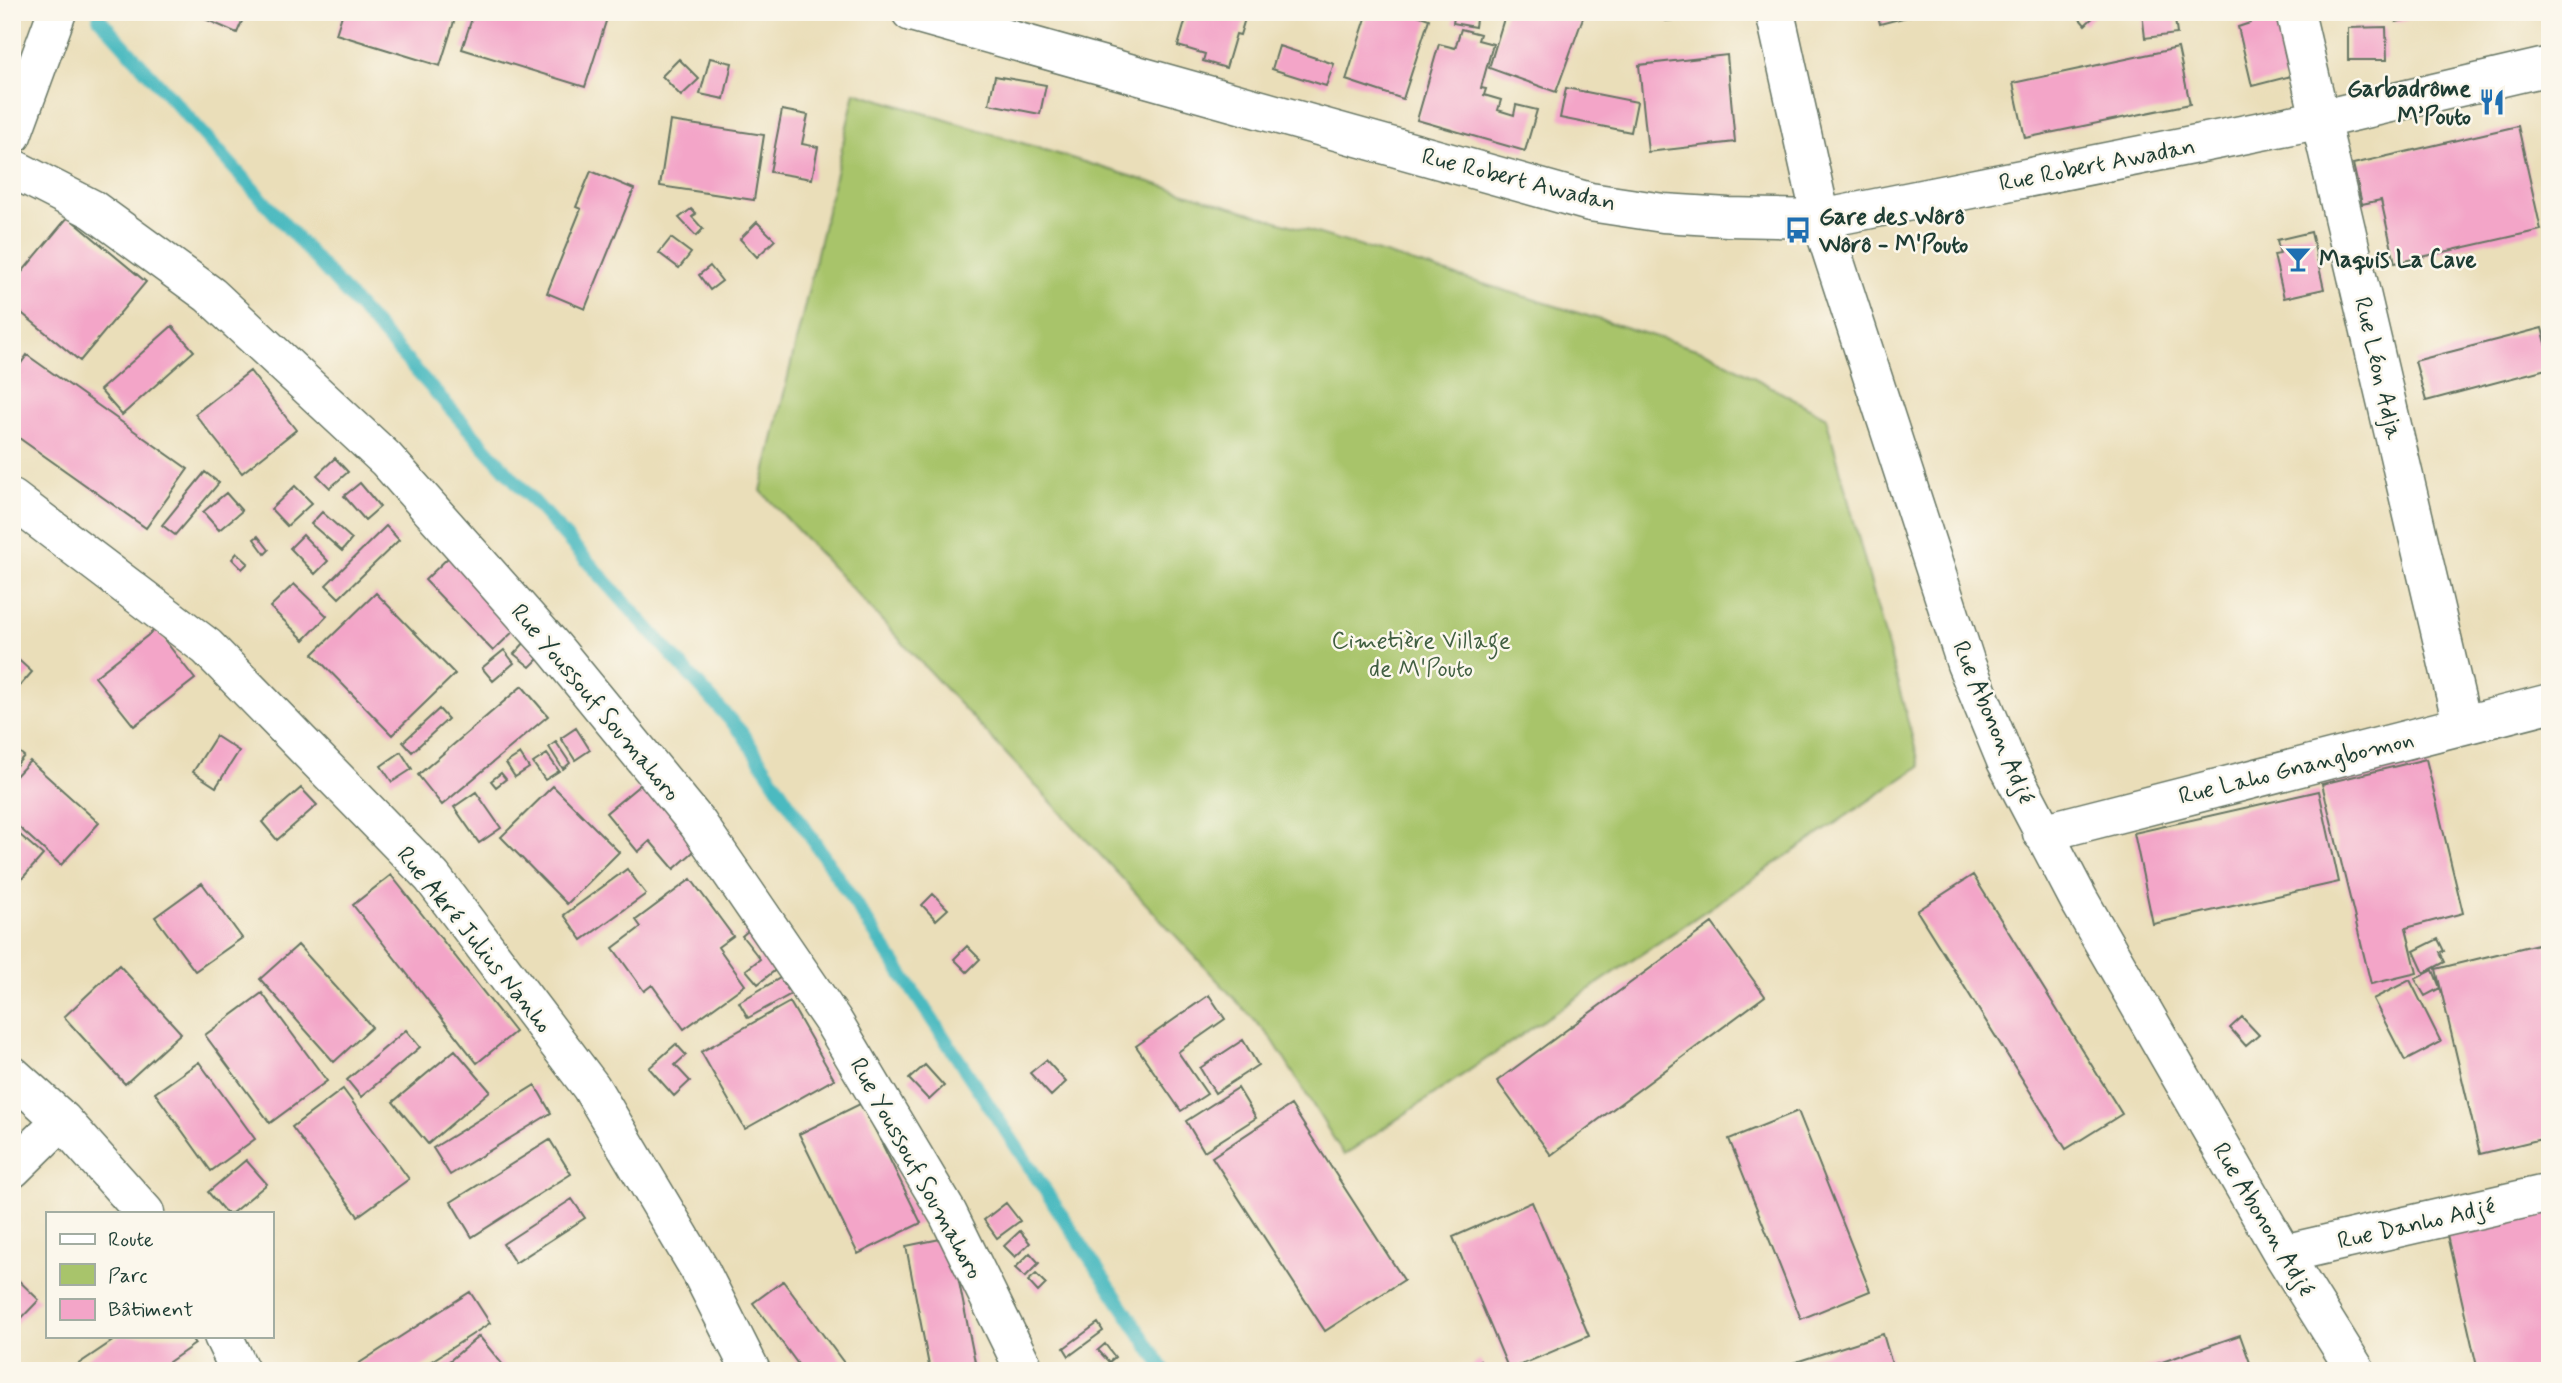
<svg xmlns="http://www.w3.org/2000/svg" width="2562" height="1383" font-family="Mynerve,sans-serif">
  <rect width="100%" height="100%" fill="#fbf7ec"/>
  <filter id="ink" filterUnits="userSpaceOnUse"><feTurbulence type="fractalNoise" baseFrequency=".0143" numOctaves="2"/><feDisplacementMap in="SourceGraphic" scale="14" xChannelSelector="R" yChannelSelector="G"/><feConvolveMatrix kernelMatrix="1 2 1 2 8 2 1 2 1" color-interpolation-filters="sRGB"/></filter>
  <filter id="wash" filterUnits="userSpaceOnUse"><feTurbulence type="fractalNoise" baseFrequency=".00686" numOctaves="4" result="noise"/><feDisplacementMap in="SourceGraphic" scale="28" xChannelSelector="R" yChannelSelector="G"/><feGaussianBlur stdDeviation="1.57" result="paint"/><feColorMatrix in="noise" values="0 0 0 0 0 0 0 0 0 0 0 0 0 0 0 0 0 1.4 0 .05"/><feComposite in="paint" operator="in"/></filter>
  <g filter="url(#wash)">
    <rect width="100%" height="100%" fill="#eadeb9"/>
    <path fill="#a8c46b" stroke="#648050" stroke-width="2" d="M855 92 1709 353 1826 417 1920 766 1344 1155 1272 1039 761 491Z"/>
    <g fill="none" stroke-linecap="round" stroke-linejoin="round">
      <path stroke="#4bbac0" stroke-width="14" d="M99 18 742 733 1165 1371"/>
    </g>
    <g id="blocks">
      <path fill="#f3a5c8" d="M189 12H246L237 33Z
        M343 12H457L440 66 336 34Z
        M474 12H609L585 87 462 49Z
        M1097 12H1119L1118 18Z
        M1188 12H1247L1240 35 1236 34 1226 68 1203 61 1205 54 1178 46Z
        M1368 12H1409L1429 19 1403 99 1346 80Z
        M1455 12H1477L1475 27 1453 23Z
        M1506 12H1585L1556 92 1489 68Z
        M1665 12H1722L1723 15 1666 21Z
        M1877 12H1922V13L1880 24Z
        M2074 12H2099L2085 25Z
        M2142 12H2174L2177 34 2145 38Z
        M2247 12H2289L2303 73 2252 86 2238 27 2250 23Z
        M2394 12H2436V13L2396 22Z
        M2386 27 2387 60H2348V28Z
        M1461 29 1480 34 1478 40 1493 44 1481 88 1486 89 1484 95 1501 100 1498 110 1514 115 1516 105 1537 110 1525 151 1417 120 1439 44 1455 48Z
        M1279 46 1334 64 1326 86 1272 69Z
        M2178 48 2190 104 2025 138 2013 83Z
        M1727 55 1735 142 1648 152 1639 65Z
        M710 58 732 63 724 99 700 94Z
        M679 59 699 79 681 96 662 76Z
        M995 76 1046 85 1040 114 989 104Z
        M1566 88 1637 102 1631 132 1560 118Z
        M782 110 808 115 802 144 818 147 812 179 770 172Z
        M670 121 764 135 754 200 660 186Z
        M2518 126 2541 230 2395 263 2381 200 2362 204 2353 164Z
        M591 171 634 189 585 309 547 293 581 209 576 207Z
        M691 209 696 214 692 217 703 229 696 236 679 218Z
        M68 217 146 282 80 361 12 305V284Z
        M757 222 775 240 757 257 740 239Z
        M2311 232 2324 289 2284 298 2274 255 2280 254 2277 240Z
        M671 238 691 253 679 268 659 253Z
        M710 266 722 281 710 290 699 275Z
        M172 326 194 351 122 415 100 390Z
        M2542 328 2550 358V368L2426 401 2415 361Z
        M27 355 188 469 146 528 12 433V376Z
        M250 371 296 430 242 473 195 414Z
        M335 458 348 472 330 488 317 475Z
        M205 472 219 483 175 535 162 525Z
        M360 483 380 507 365 520 344 496Z
        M295 486 312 503 287 526 271 509Z
        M226 493 242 511 219 530 203 512Z
        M322 512 352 539 342 551 311 524Z
        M386 526 399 540 339 598 326 585Z
        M303 535 328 561 315 574 290 548Z
        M258 536 269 550 265 554 254 539Z
        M237 553 248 563 242 569 232 559Z
        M453 553 521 624 493 651 425 580Z
        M294 584 327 616 304 640 270 607Z
        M376 593 455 674 392 735 313 654Z
        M156 629 195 679 134 726 95 677Z
        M527 640 543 654 530 667 514 654Z
        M504 650 514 663 493 681 482 668Z
        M12 654 32 672 12 695Z
        M522 686 548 716 442 805 418 775Z
        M439 709 448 719 412 752 403 742Z
        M576 728 590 750 575 760 561 738Z
        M216 736 239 751 216 787 193 772Z
        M556 742 570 763 563 769 549 747Z
        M12 746 24 756 12 770Z
        M401 752 412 769 392 782 381 766Z
        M520 754 529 768 515 777 506 763Z
        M547 754 559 771 545 780 533 763Z
        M2426 759 2463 913 2406 928 2417 973 2371 984 2322 784Z
        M30 761 99 823 61 865 12 821V780Z
        M501 773 506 779 496 787 491 781Z
        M646 780 700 846 674 869 650 841 638 852 606 813Z
        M553 786 619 852 567 904 501 837Z
        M301 788 317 805 277 840 262 822Z
        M2319 791 2339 882 2153 924 2134 833Z
        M476 792 501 828 479 843 454 807Z
        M12 828 43 855 12 890Z
        M627 869 646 894 582 940 564 915Z
        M391 875 515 1032 477 1063 353 905Z
        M1973 875 2122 1114 2066 1149 1917 911Z
        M691 879 733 936 718 947 745 985 684 1029 652 985 644 991 613 948 641 927 636 920Z
        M202 883 242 938 195 971 155 917Z
        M933 894 948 909 936 920 922 905Z
        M1712 923 1765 996 1551 1155 1497 1081Z
        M755 925 784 963 758 984 746 970 760 959 742 936Z
        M2438 939 2444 951 2440 952 2445 962 2424 973 2414 951Z
        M2546 942 2550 956V1137L2480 1154 2436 969Z
        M298 945 372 1027 334 1062 260 979Z
        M967 946 980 959 967 972 954 959Z
        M119 965 181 1033 125 1084 64 1017Z
        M2433 970 2440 988 2425 996 2415 979Z
        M792 971 802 988 748 1018 739 1002Z
        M2410 980 2441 1042 2405 1061 2373 999Z
        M262 993 327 1081 270 1123 205 1035Z
        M1209 995 1225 1019 1178 1052 1207 1094 1181 1111 1136 1046Z
        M790 1002 834 1079 745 1129 701 1052Z
        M2242 1017 2259 1035 2246 1046 2230 1028Z
        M406 1030 420 1047 361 1097 347 1080Z
        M1243 1040 1258 1065 1215 1093 1200 1068Z
        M676 1044 686 1055 675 1065 690 1081 674 1096 649 1068Z
        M455 1050 490 1091 428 1144 393 1102Z
        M1046 1060 1066 1082 1051 1096 1030 1073Z
        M199 1062 255 1139 211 1171 155 1093Z
        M925 1065 944 1086 929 1100 909 1079Z
        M535 1085 551 1113 450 1175 433 1148Z
        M1238 1088 1256 1118 1204 1151 1186 1121Z
        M343 1089 409 1179 358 1216 292 1127Z
        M862 1103 921 1223 858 1254 799 1134Z
        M1291 1105 1404 1280 1325 1331 1212 1157Z
        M1798 1111 1870 1291 1801 1319 1729 1139Z
        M550 1140 571 1174 472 1237 451 1202Z
        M246 1160 267 1184 232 1213H226L208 1192Z
        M572 1199 585 1218 515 1263 503 1244Z
        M1532 1202 1589 1336 1509 1370 1453 1237Z
        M1006 1203 1020 1221 997 1238 984 1220Z
        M2550 1207V1371H2478L2446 1231Z
        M1020 1231 1030 1243 1015 1257 1004 1246Z
        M950 1237 976 1367 956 1371H930L906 1246Z
        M1030 1253 1039 1263 1025 1277 1015 1268Z
        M12 1274 39 1300 12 1328Z
        M1036 1274 1046 1284 1038 1292 1028 1281Z
        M783 1281 850 1371H803L753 1303Z
        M470 1292 490 1323 416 1371H347Z
        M1098 1323 1103 1331 1069 1356 1064 1348Z
        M1883 1334 1894 1371H1772L1771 1370Z
        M2240 1335 2253 1371H2139V1370Z
        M120 1336H190L195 1344 156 1371H68Z
        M479 1336 508 1371H443L441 1368Z
        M1105 1344 1115 1357 1109 1362 1098 1350Z
        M1480 1360 1487 1371H1464Z"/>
    </g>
  </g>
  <g filter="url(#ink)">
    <use href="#blocks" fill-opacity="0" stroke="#667563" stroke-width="2"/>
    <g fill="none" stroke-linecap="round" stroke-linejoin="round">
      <g stroke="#667563" stroke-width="41">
        <path id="minor" d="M911 12 1590 202 1663 213 1728 217 1821 219 2322 119 2550 66
          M1775 12 1821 219 1966 664 2006 761 2079 900 2283 1254 2356 1371
          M2295 12 2462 724
          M12 135 57 12
          M12 168 92 209 210 295 386 459 553 647 698 824 833 1021 948 1214 1025 1371
          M12 499 207 647 432 877 591 1087 701 1272 751 1371
          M2042 833 2550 703
          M12 1075 62 1120 145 1213
          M12 1169 62 1120
          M2283 1254 2550 1193
          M223 1336 240 1371"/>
      </g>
      <use href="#minor" stroke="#fff" stroke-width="38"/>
    </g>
  </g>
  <defs>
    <g id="restaurant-bare" transform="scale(2.1)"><path d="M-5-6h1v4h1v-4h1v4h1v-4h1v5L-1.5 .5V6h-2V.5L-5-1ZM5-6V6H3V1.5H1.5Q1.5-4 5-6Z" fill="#1f6fb2" stroke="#fbf7ec" stroke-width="2.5" paint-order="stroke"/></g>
    <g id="bus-bare" transform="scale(2.1)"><path d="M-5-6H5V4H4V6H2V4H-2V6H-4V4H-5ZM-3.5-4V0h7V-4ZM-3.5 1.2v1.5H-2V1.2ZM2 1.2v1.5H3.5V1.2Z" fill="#1f6fb2" stroke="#fbf7ec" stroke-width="2.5" paint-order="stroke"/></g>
    <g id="bar-bare" transform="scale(2.1)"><path d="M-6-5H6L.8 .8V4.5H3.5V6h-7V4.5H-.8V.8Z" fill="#1f6fb2" stroke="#fbf7ec" stroke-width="2.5" paint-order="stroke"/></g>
  </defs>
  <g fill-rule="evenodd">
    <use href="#restaurant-bare" x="2492" y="102"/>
    <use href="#bus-bare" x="1798" y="230"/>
    <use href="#bar-bare" x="2298" y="259"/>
  </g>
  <g text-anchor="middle" stroke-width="5" stroke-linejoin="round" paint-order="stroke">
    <g font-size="24" font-weight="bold" fill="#1f3d34" stroke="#fbf7ec" text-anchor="start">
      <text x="2471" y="96" text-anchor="end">Garbadrôme<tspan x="2471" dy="28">M’Pouto</tspan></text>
      <text x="1819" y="224">Gare des Wôrô<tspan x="1819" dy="28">Wôrô - M'Pouto</tspan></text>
      <text x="2319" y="267">Maquis La Cave</text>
    </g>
    <g font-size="24" fill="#1f3d34" stroke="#fbf7ec">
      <text transform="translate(2097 164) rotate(-11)" y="8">Rue Robert Awadan</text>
      <text transform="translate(1519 179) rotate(14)" y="8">Rue Robert Awadan</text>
      <text transform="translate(2379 368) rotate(77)" y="8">Rue Léon Adja</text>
      <text transform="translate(596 702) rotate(50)" y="8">Rue Youssouf Soumahoro</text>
      <text transform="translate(1994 722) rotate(67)" y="8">Rue Abonon Adjé</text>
      <text transform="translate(2296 767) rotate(-14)" y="8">Rue Laho Gnangbomon</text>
      <text transform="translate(475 939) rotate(51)" y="8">Rue Akré Julius Nanho</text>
      <text transform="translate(917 1168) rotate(61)" y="8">Rue Youssouf Soumahoro</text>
      <text transform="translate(2264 1219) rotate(59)" y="8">Rue Abonon Adjé</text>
      <text transform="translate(2416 1223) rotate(-13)" y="8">Rue Danho Adjé</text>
    </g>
    <g font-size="24" fill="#415f42" stroke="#fbf7ec">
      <text x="1421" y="648">Cimetière Village<tspan x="1421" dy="28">de M'Pouto</tspan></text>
    </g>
  </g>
  <rect width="2562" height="1383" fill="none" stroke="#fbf7ec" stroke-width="42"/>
  <rect x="46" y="1212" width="228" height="126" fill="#fbf7ec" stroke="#a3ada2" stroke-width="2"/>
  <rect x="60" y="1234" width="35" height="10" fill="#ffffff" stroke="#a3ada2" stroke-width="2"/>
  <text x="108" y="1246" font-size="21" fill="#1f3d34">Route</text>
  <rect x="60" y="1264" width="35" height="21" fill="#a8c46b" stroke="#a3ada2" stroke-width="2"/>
  <text x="108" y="1282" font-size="21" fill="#1f3d34">Parc</text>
  <rect x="60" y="1299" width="35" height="21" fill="#f3a5c8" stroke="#a3ada2" stroke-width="2"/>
  <text x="108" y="1316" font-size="21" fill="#1f3d34">Bâtiment</text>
</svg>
